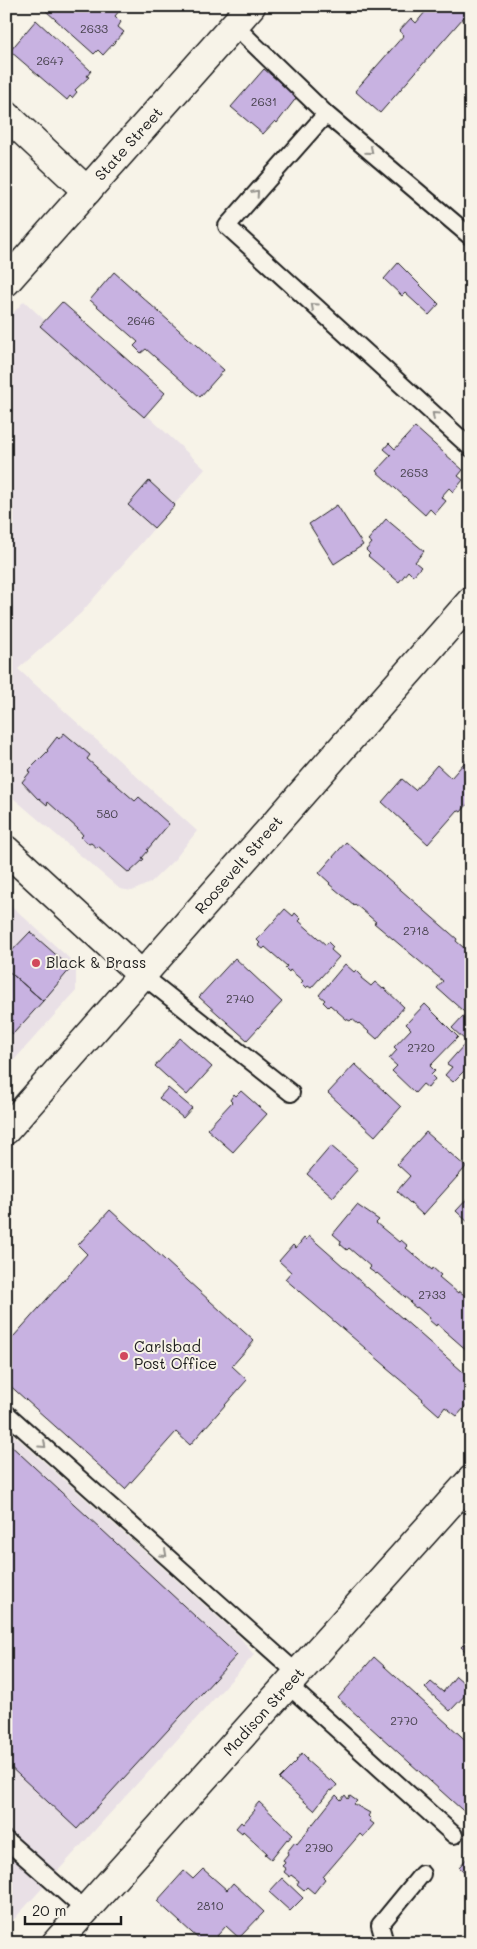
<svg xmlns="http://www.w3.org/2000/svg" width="477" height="1949" font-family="Mali,sans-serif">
  <rect width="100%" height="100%" fill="#f7f3e8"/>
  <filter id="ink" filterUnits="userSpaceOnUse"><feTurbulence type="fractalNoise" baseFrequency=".02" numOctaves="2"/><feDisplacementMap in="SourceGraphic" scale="10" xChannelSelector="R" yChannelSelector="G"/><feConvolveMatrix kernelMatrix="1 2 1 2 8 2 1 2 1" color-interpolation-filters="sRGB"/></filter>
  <g filter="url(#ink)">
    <path fill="#e9e0e6" d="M24 301 205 469 81 613 18 669 197 831 175 859 150 883 132 891 120 889 6 792V321Z
      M6 901 70 959 76 971V991L6 1069Z
      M6 1428 239 1636 254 1655 6 1928Z"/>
    <path fill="#c8b2e1" stroke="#1c1c1c" d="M50 6H115L120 10 115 16 121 22 118 27 124 32 103 55 98 50 94 54 46 11Z
      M430 6H466L470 10 380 113 355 91 404 35 399 31 411 18 416 23Z
      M36 20 91 71 87 76 89 77 75 90 77 92 72 98 70 96 67 100 10 51Z
      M264 69 297 97 277 123 275 121 263 134 231 107Z
      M398 263 439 304 429 315 405 293 402 296 384 279Z
      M114 272 224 370 200 397 146 349 141 353 134 346 138 342 90 300Z
      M62 302 165 393 144 417 40 326Z
      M415 427 463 470 458 476 463 480 453 492 449 488 441 497 446 501 435 514 430 509 425 515 376 471 391 455 384 449 389 443 395 449Z
      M149 481 175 505 154 528 128 505Z
      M337 505 363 545 334 564 309 524Z
      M386 519 424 551 415 562 421 567 413 576 408 571 399 582 368 556 370 554 366 550 372 543 368 540Z
      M64 733 90 755 87 759 135 801 139 797 169 824 147 850 148 851 142 858 144 859 129 873 98 846 97 848 91 843 89 844 81 837 83 835 78 829 48 802 47 805 39 798 38 799 22 782 30 772 28 771 48 751 47 750 57 737 59 739Z
      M470 756 471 800 461 812 458 810 428 844 382 802 402 779 415 790 437 765 451 778Z
      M346 842 457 939 456 941 471 954V1018L437 988 443 981 374 923 376 922 355 904 354 905 329 884 330 883 319 873Z
      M285 909 293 916 295 913 301 919 299 921 326 945 328 942 333 947 331 950 339 957 311 988 308 986 306 988 301 983 303 981 290 970 289 972 285 968 287 966 265 947 263 949 258 945 260 943 257 940Z
      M30 932 71 968 43 1001 6 969V957Z
      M235 958 282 1002 247 1040 199 997Z
      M345 964 354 972 356 970 362 976 361 978 371 986 375 982 383 989 384 988 404 1007 377 1039 359 1023 358 1024 352 1019 350 1021 346 1019 330 1005 328 1007 323 1002 325 1000 319 995Z
      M6 969 43 1001 13 1034 6 1028Z
      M425 1004 458 1037 430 1066 435 1071 431 1075 435 1079 428 1088 423 1084 415 1093 392 1071 397 1066 389 1059 397 1050 394 1047 411 1029 406 1024Z
      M464 1015 471 1021V1035L466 1041 452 1028Z
      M180 1038 212 1067 187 1095 155 1066Z
      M464 1045 471 1050V1064L453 1082 445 1075 452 1067 447 1064Z
      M355 1064 401 1107 375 1136 328 1093Z
      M168 1088 192 1108 183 1118 159 1098Z
      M241 1091 267 1114 233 1152 207 1129 232 1102 230 1100 234 1094 236 1096Z
      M426 1132 466 1167 423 1215 397 1191 410 1176 397 1164Z
      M331 1146 358 1169 333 1197 307 1174Z
      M471 1195V1225L456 1211Z
      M357 1205 379 1220 376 1223 399 1242 401 1240 408 1246 406 1248 432 1270 433 1268 441 1275 439 1277 458 1293 459 1291 467 1297 466 1299 471 1303V1357L468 1355 470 1353 437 1324 436 1326 429 1320 430 1318 417 1307 416 1308 410 1303 411 1302 377 1273 376 1274 369 1269 371 1267 349 1248 347 1250 340 1244 341 1241 333 1234Z
      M110 1210 254 1341 232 1366 247 1380 190 1445 176 1432 125 1489 6 1382V1345L87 1254 78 1245Z
      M309 1236 471 1379V1400L457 1416 445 1407 439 1415 422 1400 423 1399 386 1368 387 1367 285 1279 291 1272 279 1261 293 1245 296 1248 304 1238 306 1240Z
      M6 1441 237 1655 77 1829 6 1763Z
      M471 1637V1656L461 1647Z
      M374 1657 471 1745V1818L338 1698Z
      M456 1676 471 1689 450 1711 425 1688 431 1682 443 1692Z
      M302 1753 307 1758 306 1760 330 1781 331 1779 337 1785 332 1791 330 1790 314 1810 279 1779 297 1761 296 1760Z
      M336 1795 341 1800 345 1795 348 1799 350 1796 357 1801 354 1804 370 1813 368 1816 371 1819 370 1821 374 1824 363 1837 360 1834 323 1877 325 1879 314 1893 307 1887 304 1890 297 1884 299 1881 291 1875 290 1877 284 1872 286 1869 282 1866 285 1863 283 1860 288 1854 287 1852 295 1842 297 1844Z
      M259 1802 293 1834 288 1840 287 1839 271 1859 265 1854 267 1853 243 1831 242 1833 236 1828 241 1822 243 1824 255 1810 253 1809Z
      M471 1854V1878L459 1867Z
      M203 1869 227 1890 233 1883 264 1912 239 1938 226 1926 217 1936 225 1943H203L157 1901 184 1871 193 1879Z
      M282 1878 303 1898 290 1911 269 1892Z
      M471 1933V1943H462Z"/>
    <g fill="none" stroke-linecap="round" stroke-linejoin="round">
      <g stroke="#1c1c1c" stroke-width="20">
        <path id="service" d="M234 25 326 114
          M471 237 326 114 227 226 471 448
          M142 975 291 1093
          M6 1413 298 1674
          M288 1685 454 1835
          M6 1840 86 1911
          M385 1943 380 1925 422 1874"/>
      </g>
      <g stroke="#1c1c1c" stroke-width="31">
        <path id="minor" d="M6 115 87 191
          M6 850 142 975"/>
      </g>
      <g stroke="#1c1c1c" stroke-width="31">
        <path id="tertiary" d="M6 1130 471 601
          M56 1943 471 1480"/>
      </g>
      <g stroke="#1c1c1c" stroke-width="31">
        <path id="secondary" d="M6 282 251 6"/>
      </g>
      <use href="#service" stroke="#f7f3e8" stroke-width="16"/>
      <use href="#minor" stroke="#f7f3e8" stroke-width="28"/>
      <use href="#tertiary" stroke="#f7f3e8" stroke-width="28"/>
      <use href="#secondary" stroke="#f7f3e8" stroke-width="28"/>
    </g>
    <defs><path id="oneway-chevron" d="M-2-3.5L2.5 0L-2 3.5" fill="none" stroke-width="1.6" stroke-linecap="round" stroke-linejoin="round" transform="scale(1.25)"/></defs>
    <g stroke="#94928c">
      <use href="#oneway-chevron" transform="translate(370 151) rotate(40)"/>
      <use href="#oneway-chevron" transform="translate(256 193) rotate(-49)"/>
      <use href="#oneway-chevron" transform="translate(314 306) rotate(-138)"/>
      <use href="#oneway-chevron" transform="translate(435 415) rotate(-138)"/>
      <use href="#oneway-chevron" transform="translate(43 1445) rotate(42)"/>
      <use href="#oneway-chevron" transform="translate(164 1554) rotate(42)"/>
    </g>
  </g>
  <g fill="#d1495b" stroke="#f7f3e8" stroke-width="2">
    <circle cx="36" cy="963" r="5"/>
    <circle cx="124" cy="1356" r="5"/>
  </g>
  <g text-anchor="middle" stroke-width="4" stroke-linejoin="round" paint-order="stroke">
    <g font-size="12" fill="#47424d">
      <text x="94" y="33">2633</text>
      <text x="50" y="65">2647</text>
      <text x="264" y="106">2631</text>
      <text x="141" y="325">2646</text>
      <text x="414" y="477">2653</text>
      <text x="107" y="818">580</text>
      <text x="416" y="935">2718</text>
      <text x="240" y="1003">2740</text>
      <text x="421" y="1052">2720</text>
      <text x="432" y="1299">2733</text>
      <text x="404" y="1725">2770</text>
      <text x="319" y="1852">2790</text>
      <text x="210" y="1910">2810</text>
    </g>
    <g font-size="15" fill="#1c1c1c" stroke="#f7f3e8">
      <text transform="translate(129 144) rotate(-48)" y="5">State Street</text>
      <text transform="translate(239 865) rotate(-49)" y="5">Roosevelt Street</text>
      <text transform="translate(264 1712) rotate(-48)" y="5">Madison Street</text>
    </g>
    <g font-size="15" fill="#1c1c1c" stroke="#f7f3e8" text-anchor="start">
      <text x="46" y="968">Black &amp; Brass</text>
      <text x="134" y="1352">Carlsbad<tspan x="134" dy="17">Post Office</tspan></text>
    </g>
  </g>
  <rect width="477" height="1949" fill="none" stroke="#f7f3e8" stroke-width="25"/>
  <rect x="12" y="12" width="452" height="1924" fill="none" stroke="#1c1c1c" stroke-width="2" filter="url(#ink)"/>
  <path d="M25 1916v8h96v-8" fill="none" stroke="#1c1c1c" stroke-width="2.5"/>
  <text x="32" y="1916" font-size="15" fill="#1c1c1c" stroke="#f7f3e8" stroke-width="4" paint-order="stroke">20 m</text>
</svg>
